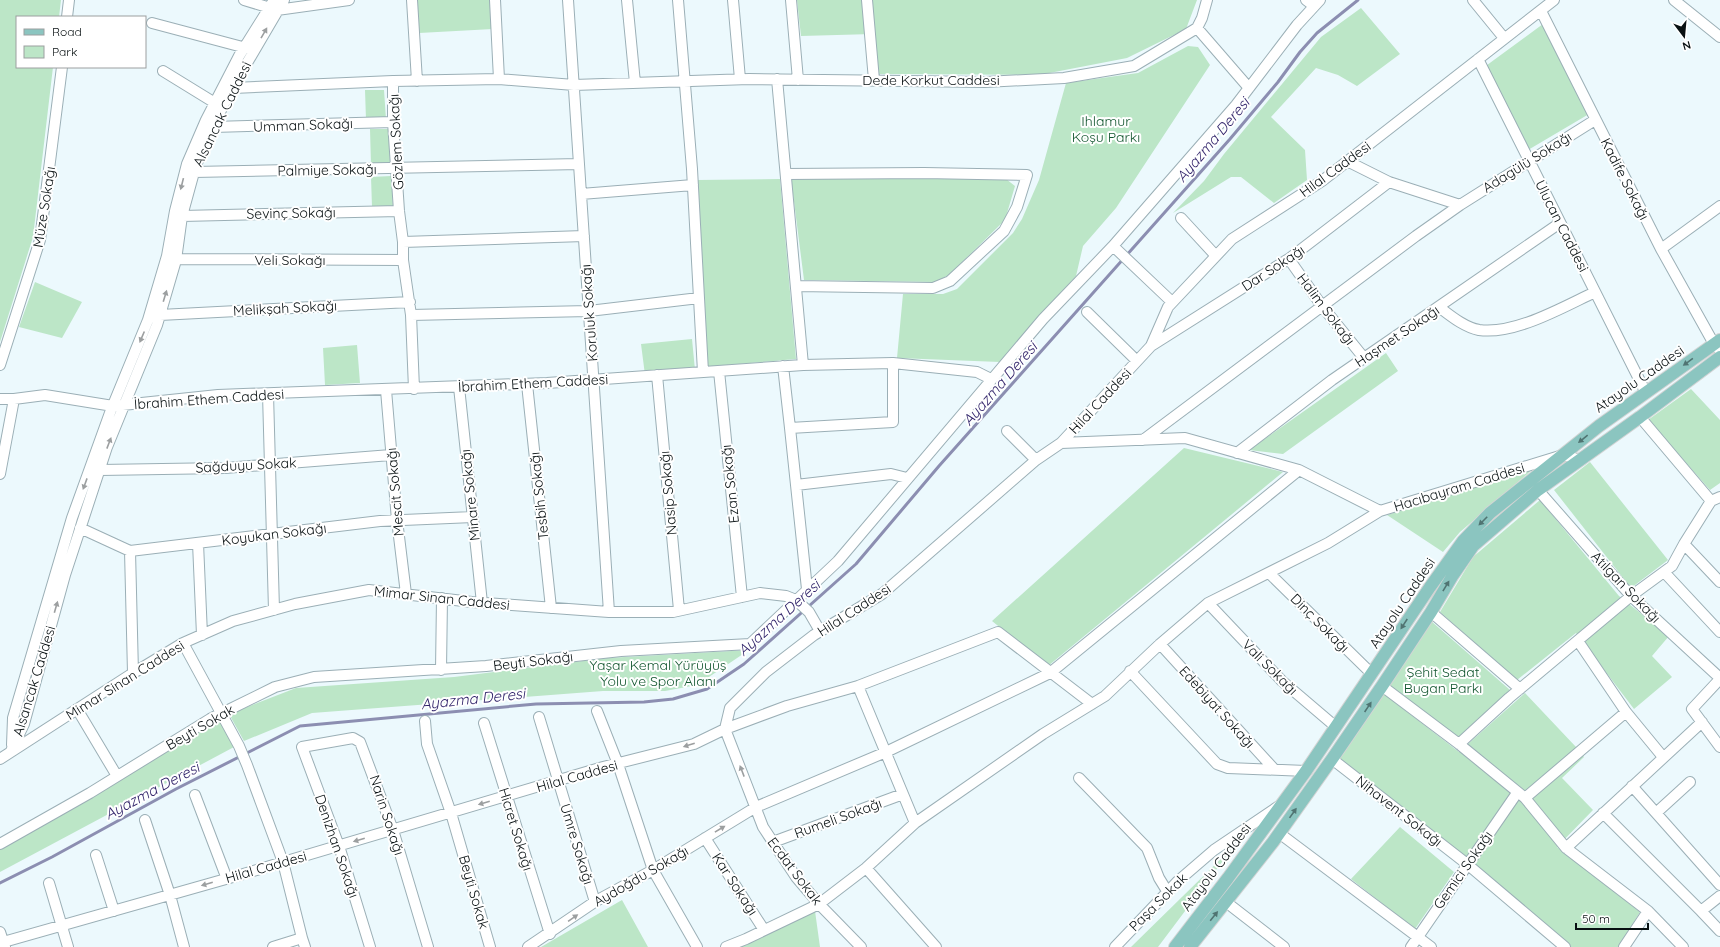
<svg xmlns="http://www.w3.org/2000/svg" width="1720" height="947" font-family="Quicksand,sans-serif">
  <rect width="100%" height="100%" fill="#ecf9fd"/>
  <path fill="#bce6c7" d="M0 0H61L59 17H17V67H53L33 237 0 342Z
    M416 0H490L493 29 419 33Z
    M797 0H1197L1186 29 1127 58 1039 75 878 74 873 34 801 36Z
    M1361 8 1400 54 1357 86 1338 75 1316 68 1271 117 1305 150 1307 180 1274 203 1241 177H1231L1173 213 1204 181 1224 154 1321 37Z
    M1543 24 1589 114 1528 150 1483 68Z
    M1188 46 1198 47 1210 65 1116 208 1083 246 1076 276 1000 362 897 358 903 294H943L957 289 1013 233 1022 219 1039 180 1066 83 1138 73Z
    M365 90H384L386 119 366 120Z
    M370 129H389L390 165H371Z
    M391 176 393 207H372L371 177Z
    M791 178 1006 179 1015 186 1005 220 949 275 935 282 804 280Z
    M780 179 796 359 706 367 697 180Z
    M35 282 82 302 62 338 19 327Z
    M692 339 695 370 645 375 641 344Z
    M357 345 360 383 325 385 323 348Z
    M1386 353 1398 371 1283 454 1249 450Z
    M1691 389 1720 420V483L1710 490 1648 420Z
    M1184 448 1283 472 1048 666 992 621Z
    M1590 462 1668 560 1631 588 1554 490Z
    M1533 469 1460 532 1443 552 1387 515Z
    M1540 500 1619 596 1669 636 1652 656 1672 677 1634 709 1576 633 1517 680 1440 612 1473 557Z
    M1431 621 1510 690 1457 739 1389 686Z
    M749 650 697 685 665 691H603L312 713 244 741 229 714 296 688 454 677 607 658Z
    M1525 693 1576 747 1584 757 1562 778 1593 810 1557 847 1640 912 1618 947H1570L1474 868 1337 763 1384 694 1459 752Z
    M218 717 234 747 0 872V846Z
    M1400 827 1454 872 1415 929 1351 879Z
    M1234 846 1158 947H1131Z
    M622 900 648 947H541Z
    M815 911 820 947H736Z"/>
  <g fill="none" stroke-linecap="round" stroke-linejoin="round">
    <path stroke="#8c8eb1" stroke-width="3" d="M0 883 52 857 176 789 300 726 536 704 644 702 673 699 707 689 744 664 856 564 939 466 1230 139 1278 82 1300 52 1317 33 1358 0"/>
    <g stroke="#9bafb6" stroke-width="12">
      <path id="minor" d="M244 0 277 10 349 0
        M412 0 417 81
        M495 0 499 79
        M568 0 609 612
        M627 0 635 83
        M678 0 692 169 703 372
        M733 0 740 79
        M791 0 798 80
        M867 0 874 80
        M1306 0 1314 6
        M1473 0 1504 38
        M1674 0 1720 37
        M1541 11 1661 249 1714 344 1720 350
        M67 17 69 0
        M152 23 250 49
        M1197 28 1202 18 1207 0
        M1478 59 1646 393
        M163 71 215 103
        M777 79 803 365
        M393 81 499 79 574 85 749 79 985 82 1064 78 1134 66 1197 28 1249 88
        M233 88 393 81V122L399 211 403 242V260L411 315
        M213 127 393 122
        M194 172 579 164
        M786 174 924 173 1027 175 1017 207 1004 231 950 281 933 288 796 286
        M581 194 693 185
        M1460 205 1595 120
        M182 216 399 211
        M1181 218 1216 256
        M403 242 584 236
        M1113 246 1172 302
        M1661 249 1720 206
        M1290 258 1291 262 1322 306 1364 358
        M171 259 403 260
        M1439 307C1451 316 1464 327 1479 330 1515 335 1563 307 1595 292
        M1087 312 1137 361
        M160 315 410 302
        M1151 346 1290 258 1389 182
        M0 365 40 240 62 67
        M783 366 790 428
        M719 371 742 597
        M657 375 679 610
        M527 384 551 608
        M459 387 482 603
        M414 389 411 315 589 311 699 298
        M386 390 397 520 406 594
        M268 394 274 610
        M0 399H14
        M1007 431 1036 460
        M1143 440 1416 236 1460 205 1389 182 1347 161
        M1061 443 1185 438 1299 470 1380 511 1563 455 1581 460
        M1237 453 1332 380 1560 223
        M100 470 225 468 391 455
        M0 474 14 399 45 395 113 406 218 395 547 383 803 365 893 363 977 372 991 379
        M796 485 891 474 907 478
        M1538 490 1631 596 1720 678
        M1711 501 1720 497
        M80 528 130 551 380 521 473 517
        M198 543 202 635
        M1684 544 1720 582
        M130 551 133 673
        M1664 572 1720 632
        M1269 573 1372 674
        M807 589 790 428 893 422V363
        M1208 603 1282 681 1336 727
        M1431 612 1520 689
        M1578 641 1626 712 1663 757
        M183 643 239 746 247 765 283 862 302 938
        M1160 644 1274 769
        M441 670 442 598
        M1130 671 1217 764 1228 768 1306 771
        M1720 679 1692 709 1720 747
        M858 686 915 823
        M1382 686 1459 744 1525 798 1566 848 1648 911 1683 947
        M77 709 117 776
        M597 711 618 764 653 870 697 947
        M539 717 595 902
        M425 721 427 744 451 813 490 947
        M484 723 550 934
        M725 729 730 708 766 672 814 635 882 594 1036 460 1061 443 1151 346 1168 307 1232 239 1322 181 1554 0
        M725 729 763 827 796 877 819 904 861 947
        M1459 744 1509 698 1631 596 1672 566 1684 544 1711 501 1640 417
        M12 745 13 718 72 518 111 410 148 320 167 256 175 211 187 164 206 120 239 56 274 0
        M11 751 24 724 65 575 107 447 157 325 176 260 182 216 196 165 227 97 284 0
        M0 759 130 675 183 643 233 621 295 604 369 590 472 602 609 612H673L760 593 786 596 796 600 809 612 820 631
        M1332 759 1467 864 1565 947
        M1079 778 1147 848 1159 878 1167 891
        M1632 786 1720 885
        M195 795 227 879
        M1525 798 1626 712
        M1603 813 1701 911
        M1656 813 1690 782
        M145 820 170 895 184 947
        M1279 833 1431 947
        M705 838 764 930
        M773 842 903 794
        M0 844 90 793 210 719 275 687 314 677 486 666 621 651 750 644 838 561 1043 319 1113 246 1236 105 1297 25 1320 0
        M1566 848 1702 722
        M96 855 114 911
        M866 868 936 947
        M49 883 68 947
        M1720 896 1701 911 1720 931
        M1226 902 1284 947
        M0 932 5 947
        M0 943 240 875 603 767 694 744 725 729 787 706 858 686 998 632 1092 704
        M273 947 302 938 305 947
        M370 947 339 846 302 747 353 738 360 742 393 830 428 947
        M528 947 596 901 653 870 756 807 886 752 1050 673 1299 470
        M726 947 746 939 819 904 866 868 915 823 1043 734 1105 696 1160 644 1208 603 1328 543 1380 511
        M1115 947 1178 881 1214 850 1279 806
        M1411 947 1517 793
        M1624 947 1648 911"/>
    </g>
    <g stroke="#d3d4d4" stroke-width="14">
      <path id="major" d="M1175 947 1228 878 1306 771 1430 587 1463 541 1490 513 1599 426 1720 340
        M1190 947 1273 842 1332 759 1382 686 1431 612 1453 575 1473 546 1538 490 1640 417 1720 357"/>
    </g>
    <use href="#minor" stroke="#fff" stroke-width="10"/>
    <use href="#major" stroke="#8bc5c0" stroke-width="12"/>
  </g>
  <defs><path id="oneway-solid" d="M-6-.8H1V-3.2L6.5 0L1 3.2V.8H-6Z"/></defs>
  <g fill="#9c9fa0">
    <use href="#oneway-solid" transform="translate(264 33) rotate(-60)"/>
    <use href="#oneway-solid" transform="translate(182 184) rotate(104)"/>
    <use href="#oneway-solid" transform="translate(165 296) rotate(-73)"/>
    <use href="#oneway-solid" transform="translate(142 337) rotate(113)"/>
    <use href="#oneway-solid" transform="translate(109 443) rotate(-69)"/>
    <use href="#oneway-solid" transform="translate(85 484) rotate(110)"/>
    <use href="#oneway-solid" transform="translate(56 607) rotate(-74)"/>
    <use href="#oneway-solid" transform="translate(689 745) rotate(163)"/>
    <use href="#oneway-solid" transform="translate(742 771) rotate(-111)"/>
    <use href="#oneway-solid" transform="translate(484 803) rotate(164)"/>
    <use href="#oneway-solid" transform="translate(720 829) rotate(-31)"/>
    <use href="#oneway-solid" transform="translate(359 840) rotate(164)"/>
    <use href="#oneway-solid" transform="translate(207 884) rotate(164)"/>
    <use href="#oneway-solid" transform="translate(573 918) rotate(-35)"/>
  </g>
  <g fill="#507472">
    <use href="#oneway-solid" transform="translate(1688 362) rotate(144)"/>
    <use href="#oneway-solid" transform="translate(1583 439) rotate(141)"/>
    <use href="#oneway-solid" transform="translate(1483 521) rotate(135)"/>
    <use href="#oneway-solid" transform="translate(1446 586) rotate(-59)"/>
    <use href="#oneway-solid" transform="translate(1404 624) rotate(123)"/>
    <use href="#oneway-solid" transform="translate(1368 707) rotate(-56)"/>
    <use href="#oneway-solid" transform="translate(1293 813) rotate(-55)"/>
    <use href="#oneway-solid" transform="translate(1214 916) rotate(-51)"/>
  </g>
  <g text-anchor="middle" stroke-width="4" stroke-linejoin="round" paint-order="stroke">
    <g font-size="14" fill="#081012" stroke="#fff">
      <text x="931" y="85">Dede Korkut Caddesi</text>
      <text transform="translate(222 114) rotate(-64)" y="5">Alsancak Caddesi</text>
      <text transform="translate(303 125) rotate(-2)" y="5">Umman Sokağı</text>
      <text transform="translate(396 142) rotate(-93)" y="5">Gözlem Sokağı</text>
      <text transform="translate(1527 162) rotate(-32)" y="5">Adagülü Sokağı</text>
      <text transform="translate(1335 169) rotate(-36)" y="5">Hilal Caddesi</text>
      <text transform="translate(327 170) rotate(-1)" y="5">Palmiye Sokağı</text>
      <text transform="translate(1625 179) rotate(63)" y="5">Kadife Sokağı</text>
      <text transform="translate(44 207) rotate(-81)" y="5">Müze Sokağı</text>
      <text transform="translate(291 213) rotate(-1)" y="5">Sevinç Sokağı</text>
      <text transform="translate(1562 226) rotate(63)" y="5">Ulucan Caddesi</text>
      <text x="290" y="265">Veli Sokağı</text>
      <text transform="translate(1273 268) rotate(-33)" y="5">Dar Sokağı</text>
      <text transform="translate(285 308) rotate(-3)" y="5">Melikşah Sokağı</text>
      <text transform="translate(1326 309) rotate(53)" y="5">Halim Sokağı</text>
      <text transform="translate(589 313) rotate(-94)" y="5">Koruluk Sokağı</text>
      <text transform="translate(1397 336) rotate(-34)" y="5">Haşmet Sokağı</text>
      <text transform="translate(1639 379) rotate(-35)" y="5">Atayolu Caddesi</text>
      <text transform="translate(533 383) rotate(-3)" y="5">İbrahim Ethem Caddesi</text>
      <text transform="translate(209 399) rotate(-4)" y="5">İbrahim Ethem Caddesi</text>
      <text transform="translate(1100 401) rotate(-47)" y="5">Hilal Caddesi</text>
      <text transform="translate(246 465) rotate(-3)" y="5">Sağduyu Sokak</text>
      <text transform="translate(730 484) rotate(-96)" y="5">Ezan Sokağı</text>
      <text transform="translate(1459 487) rotate(-17)" y="5">Hacıbayram Caddesi</text>
      <text transform="translate(395 492) rotate(-95)" y="5">Mescit Sokağı</text>
      <text transform="translate(668 493) rotate(-95)" y="5">Nasip Sokağı</text>
      <text transform="translate(470 495) rotate(-96)" y="5">Minare Sokağı</text>
      <text transform="translate(539 496) rotate(-96)" y="5">Tesbih Sokağı</text>
      <text transform="translate(274 534) rotate(-7)" y="5">Koyukan Sokağı</text>
      <text transform="translate(1626 587) rotate(46)" y="5">Atılgan Sokağı</text>
      <text transform="translate(442 598) rotate(6)" y="5">Mimar Sinan Caddesi</text>
      <text transform="translate(1402 603) rotate(-56)" y="5">Atayolu Caddesi</text>
      <text transform="translate(854 610) rotate(-33)" y="5">Hilal Caddesi</text>
      <text transform="translate(1320 623) rotate(45)" y="5">Dinç Sokağı</text>
      <text transform="translate(533 661) rotate(-7)" y="5">Beyti Sokağı</text>
      <text transform="translate(1270 667) rotate(45)" y="5">Vali Sokağı</text>
      <text transform="translate(125 680) rotate(-32)" y="5">Mimar Sinan Caddesi</text>
      <text transform="translate(34 681) rotate(-73)" y="5">Alsancak Caddesi</text>
      <text transform="translate(1217 707) rotate(48)" y="5">Edebiyat Sokağı</text>
      <text transform="translate(200 727) rotate(-30)" y="5">Beyti Sokak</text>
      <text transform="translate(577 776) rotate(-16)" y="5">Hilal Caddesi</text>
      <text transform="translate(1399 811) rotate(38)" y="5">Nihavent Sokağı</text>
      <text transform="translate(387 815) rotate(72)" y="5">Narin Sokağı</text>
      <text transform="translate(838 818) rotate(-20)" y="5">Rumeli Sokağı</text>
      <text transform="translate(516 829) rotate(73)" y="5">Hicret Sokağı</text>
      <text transform="translate(577 844) rotate(73)" y="5">Umre Sokağı</text>
      <text transform="translate(337 846) rotate(71)" y="5">Denizhan Sokağı</text>
      <text transform="translate(266 867) rotate(-16)" y="5">Hilal Caddesi</text>
      <text transform="translate(1216 867) rotate(-53)" y="5">Atayolu Caddesi</text>
      <text transform="translate(1463 870) rotate(-55)" y="5">Gemici Sokağı</text>
      <text transform="translate(795 871) rotate(53)" y="5">Ecdat Sokak</text>
      <text transform="translate(641 876) rotate(-30)" y="5">Aydoğdu Sokağı</text>
      <text transform="translate(735 884) rotate(57)" y="5">Kar Sokağı</text>
      <text transform="translate(474 892) rotate(74)" y="5">Beyti Sokak</text>
      <text transform="translate(1158 902) rotate(-45)" y="5">Paşa Sokak</text>
    </g>
    <g font-size="14" fill="#12562f" stroke="#fff">
      <text x="1106" y="126">Ihlamur<tspan x="1106" dy="16">Koşu Parkı</tspan></text>
      <text x="658" y="670">Yaşar Kemal Yürüyüş<tspan x="658" dy="16">Yolu ve Spor Alanı</tspan></text>
      <text x="1443" y="677">Şehit Sedat<tspan x="1443" dy="16">Bugan Parkı</tspan></text>
    </g>
    <g font-size="15" font-style="italic" fill="#32256b" stroke="#fff">
      <text transform="translate(1213 140) rotate(-50)" y="5">Ayazma Deresi</text>
      <text transform="translate(1000 384) rotate(-49)" y="5">Ayazma Deresi</text>
      <text transform="translate(779 618) rotate(-42)" y="5">Ayazma Deresi</text>
      <text transform="translate(473 699) rotate(-6)" y="5">Ayazma Deresi</text>
      <text transform="translate(152 791) rotate(-28)" y="5">Ayazma Deresi</text>
    </g>
  </g>
  <rect x="16" y="16" width="130" height="52" fill="#ffffff" stroke="#9c9fa0"/>
  <rect x="24" y="29" width="20" height="6" fill="#8bc5c0" stroke="#9c9fa0"/>
  <text x="52" y="36" font-size="12" fill="#081012">Road</text>
  <rect x="24" y="46" width="20" height="12" fill="#bce6c7" stroke="#9c9fa0"/>
  <text x="52" y="56" font-size="12" fill="#081012">Park</text>
  <g transform="translate(1684 36) rotate(164)" stroke="#ffffff" stroke-width="3" paint-order="stroke">
  <path d="M0-3L7 15L0 10L-7 15Z" fill="#081012"/>
  <text y="-6" font-size="11" font-weight="bold" text-anchor="middle" fill="#081012">N</text>
  </g>
  <path d="M1576 923v6h72v-6" fill="none" stroke="#081012" stroke-width="2"/>
  <text x="1582" y="923" font-size="12" fill="#081012" stroke="#ffffff" stroke-width="3" paint-order="stroke">50 m</text>
</svg>
